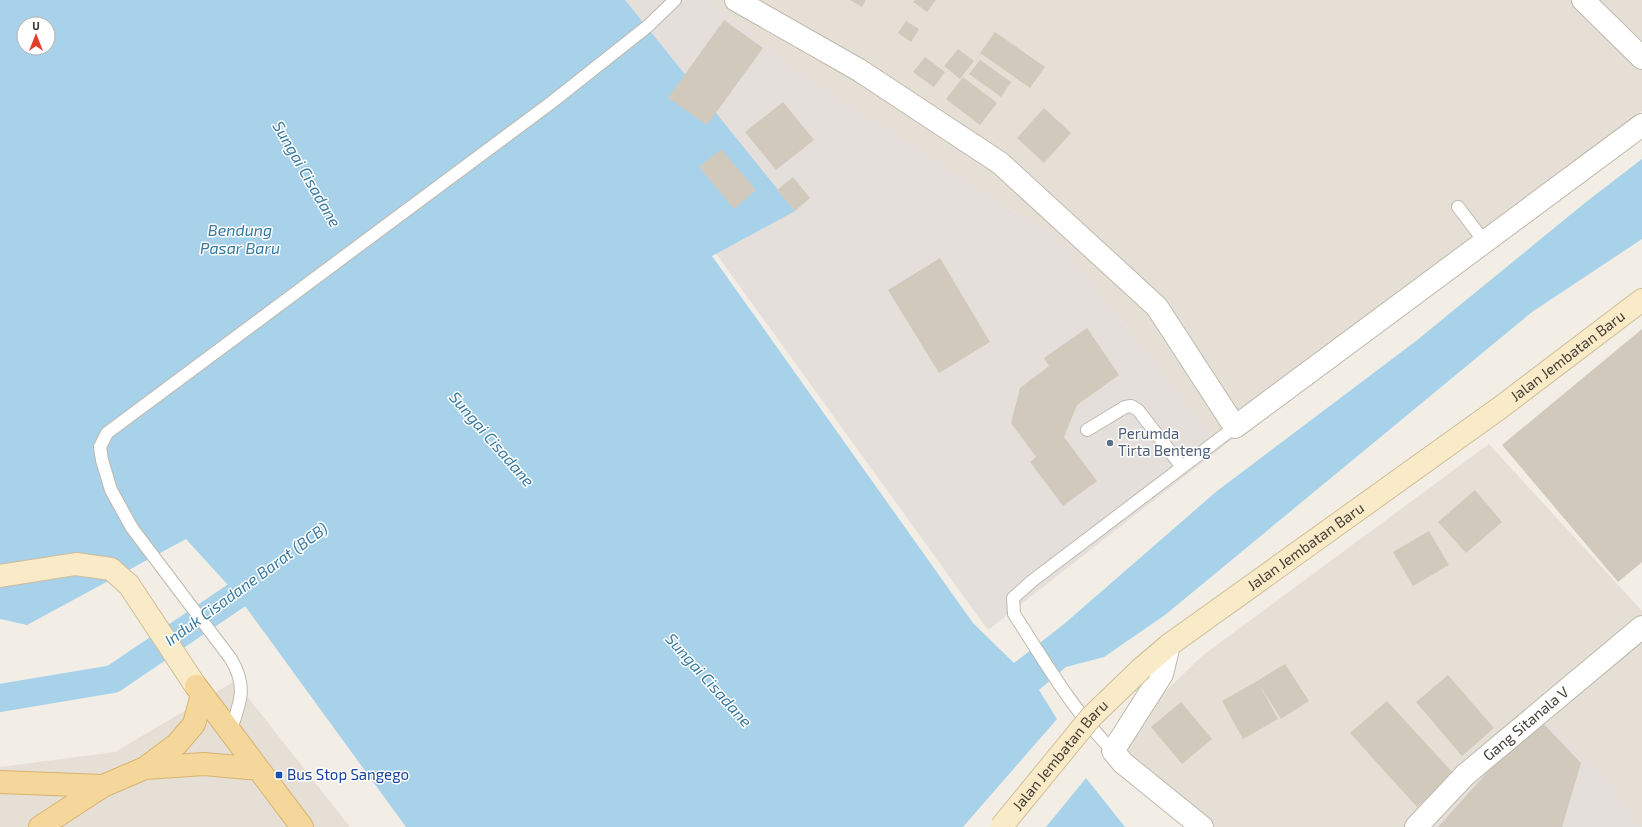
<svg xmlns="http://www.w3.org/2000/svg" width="1642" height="827" font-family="'Exo 2',sans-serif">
  <rect width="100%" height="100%" fill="#f2eee6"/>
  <path fill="#e5dfd5" d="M710 0H1642V111L1221 448 1058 240 795 70Z
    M1489 444 1642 611V827H1639L1612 787 1537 708 1428 827H1190L1106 749 1202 656Z
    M235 681 350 827H0V767L115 752Z"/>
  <path fill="#e4dfdb" d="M512 0H710L795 70 1058 240 1221 448 988 630 691 219Z
    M1537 708 1612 787 1639 827H1428Z"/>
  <path fill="#a7d2ea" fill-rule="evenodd" d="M0 0H625L795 211 712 256 973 623 1014 663 1064 624 1217 491 1416 341 1586 202 1642 159V239L1532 312 1165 615 1104 657 1066 667 1039 690 1057 719 963 827H406L237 595 186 539 27 625 0 619ZM24 24H48V48H24Z
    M1086 778 1125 827H1046Z"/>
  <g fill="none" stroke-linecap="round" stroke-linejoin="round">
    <path stroke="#a7d2ea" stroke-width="28" d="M0 698 113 679 237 595 268 571"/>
  </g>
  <path fill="#d2c9bd" d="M850 0H866L862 7Z
    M915 0H936L927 12 913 2Z
    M724 20 763 48 707 125 668 98Z
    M906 21 919 29 911 42 898 33Z
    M995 32 1045 67 1030 88 980 53Z
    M958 49 974 61 960 79 944 66Z
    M925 57 945 72 934 87 913 72Z
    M980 60 1011 82 1001 97 969 74Z
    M963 77 997 103 980 125 946 99Z
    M783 102 814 140 776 170 745 132Z
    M1044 108 1071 133 1044 163 1017 138Z
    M721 149 756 190 734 209 699 167Z
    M793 177 810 198 795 211 777 190Z
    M940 258 990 342 939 373 888 290Z
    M1087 328 1119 375 1077 405 1064 437 1097 481 1063 506 1030 462 1036 457 1011 423 1020 388 1049 366 1044 358Z
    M1642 329V562L1618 582 1502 445Z
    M1475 490 1502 522 1466 553 1438 522Z
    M1429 531 1449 565 1413 586 1393 552Z
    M1285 664 1309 701 1281 719 1260 686 1278 719 1243 739 1222 701 1257 681Z
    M1448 675 1494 728 1462 756 1416 702Z
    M1387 701 1454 774 1417 807 1350 733Z
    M1181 702 1212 739 1182 764 1151 727Z
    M1537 717 1581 763 1562 827H1438Z"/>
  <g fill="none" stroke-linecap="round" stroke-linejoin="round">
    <g stroke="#bfb8ad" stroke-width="14">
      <path id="lane" d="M1458 207 1484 241
        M1087 430 1125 407 1131 406 1138 410 1182 467
        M230 732C240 703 248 688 231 659L132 528 111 490 102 460 100 447 107 433 552 102 648 26 675 0
        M1113 751C1073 711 1044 660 1014 614L1013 598 1032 581 1235 427"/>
    </g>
    <g stroke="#bfb8ad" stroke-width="24">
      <g id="street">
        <path d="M736 0 859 70 1000 163 1157 307 1235 427 1642 125"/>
        <path d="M1583 0 1642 58"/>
        <path d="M1169 645 1162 674 1113 751 1123 763 1202 827"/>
        <path id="s1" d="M1416 827 1465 775 1642 627"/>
      </g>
    </g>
    <g stroke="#cebd99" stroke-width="24">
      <g id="secondary">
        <path d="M0 576 76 564 111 569 129 585 195 685"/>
        <path id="s2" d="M1142 668 1169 645 1501 407 1642 300"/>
      </g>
    </g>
    <g stroke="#d9b36d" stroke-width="24">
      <path id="primary" d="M196 686 302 827
        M145 768 204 764 258 769
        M0 782 103 786
        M40 827 103 786 145 768 177 744 194 724 202 695"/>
    </g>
    <use href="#lane" stroke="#fff" stroke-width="12"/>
    <use href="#street" stroke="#fff" stroke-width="22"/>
    <use href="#secondary" stroke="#faebc8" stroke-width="22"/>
    <use href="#primary" stroke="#f5d79c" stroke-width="22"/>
    <g stroke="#cebd99" stroke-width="24" stroke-linecap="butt">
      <g id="secondary-bridge">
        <path id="s3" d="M1001 827 1091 717 1142 668"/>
      </g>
    </g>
    <use href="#secondary-bridge" stroke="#faebc8" stroke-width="22"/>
  </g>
  <circle fill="#5c6f8a" stroke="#fff" stroke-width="1.5" cx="1110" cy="443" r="4"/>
  <rect fill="#1a4fb4" stroke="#fff" stroke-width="1.5" x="275" y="771" width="8" height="8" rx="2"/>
  <g text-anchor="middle" stroke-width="3" stroke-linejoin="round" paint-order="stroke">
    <g font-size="15" fill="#443e36" stroke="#fff">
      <text dy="5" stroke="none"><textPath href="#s2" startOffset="528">Jalan Jembatan Baru</textPath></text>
      <text dy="5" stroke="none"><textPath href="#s2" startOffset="204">Jalan Jembatan Baru</textPath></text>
      <text dy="5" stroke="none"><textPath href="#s1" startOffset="151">Gang Sitanala V</textPath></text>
      <text dy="5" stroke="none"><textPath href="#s3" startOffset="93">Jalan Jembatan Baru</textPath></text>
    </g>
    <g font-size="15" fill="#4e5e75" stroke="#fff" text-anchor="start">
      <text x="1118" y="439">Perumda<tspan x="1118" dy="17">Tirta Benteng</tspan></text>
    </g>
    <g font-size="15" fill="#164399" stroke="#fff" text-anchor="start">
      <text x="287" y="780">Bus Stop Sangego</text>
    </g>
    <g font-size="16" font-style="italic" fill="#37799f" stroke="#fff">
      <text transform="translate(307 174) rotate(60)" y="6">Sungai Cisadane</text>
      <text x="240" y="236">Bendung<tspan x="240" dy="18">Pasar Baru</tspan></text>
      <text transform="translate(492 439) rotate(49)" y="6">Sungai Cisadane</text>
      <text transform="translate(246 584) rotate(-36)" y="6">Induk Cisadane Barat (BCB)</text>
      <text transform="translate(709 680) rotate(48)" y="6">Sungai Cisadane</text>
    </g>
  </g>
  <g transform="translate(36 36)"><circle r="19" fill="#ffffff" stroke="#b4b2af"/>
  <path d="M0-3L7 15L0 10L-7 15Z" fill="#e73a28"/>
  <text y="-6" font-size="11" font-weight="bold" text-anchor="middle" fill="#443e36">U</text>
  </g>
</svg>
